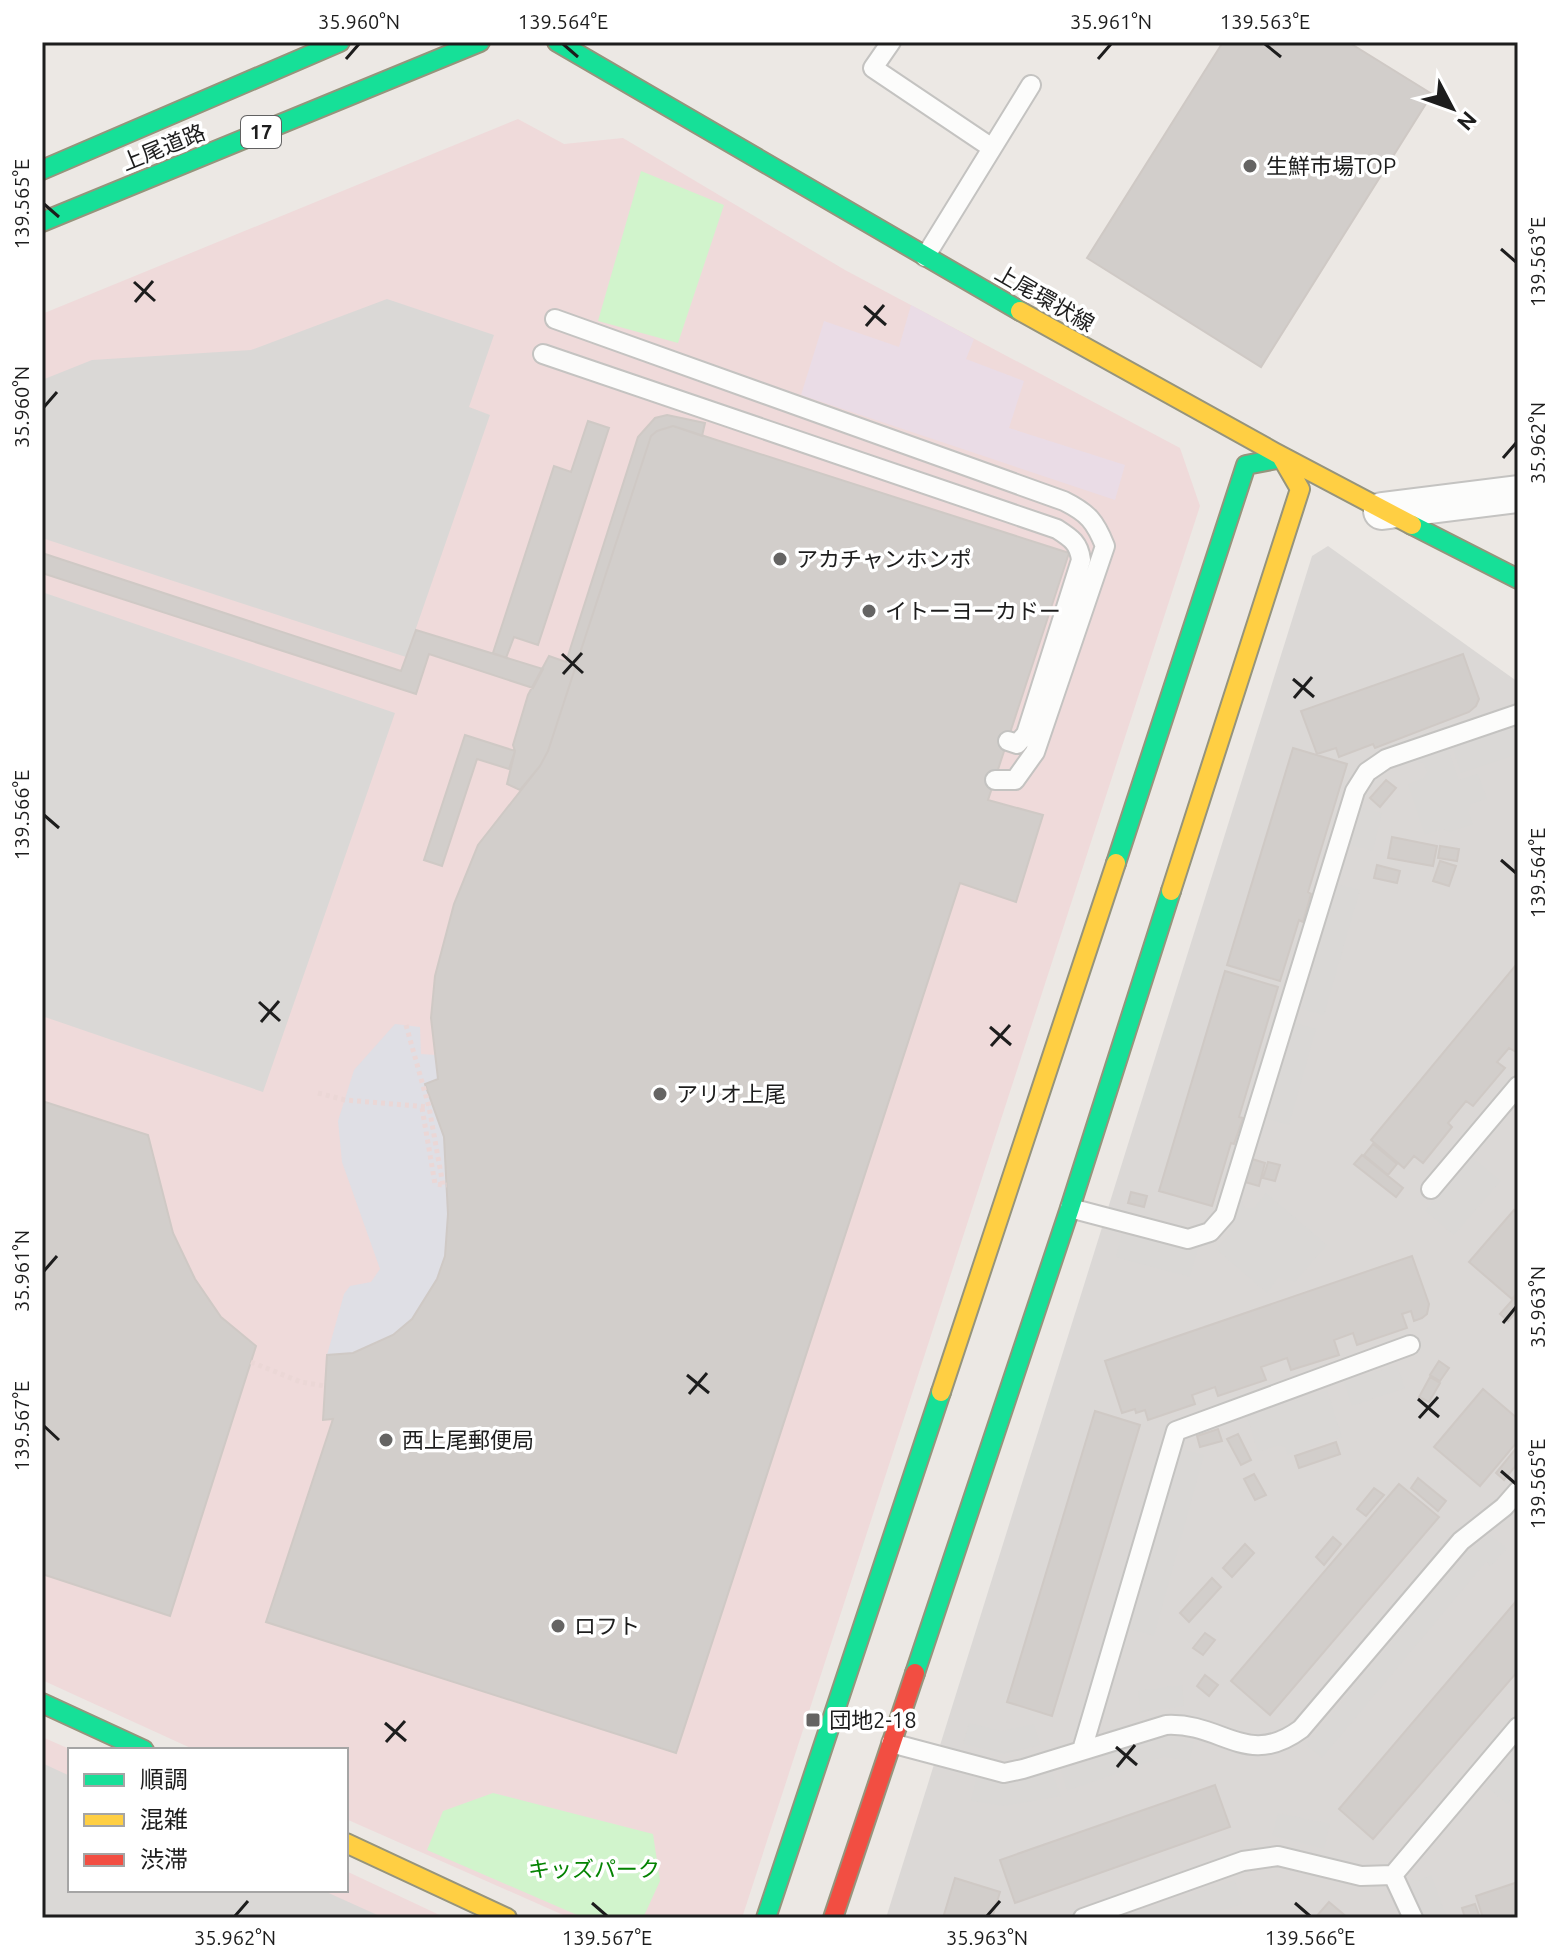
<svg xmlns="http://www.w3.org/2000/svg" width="1560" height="1960" font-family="Ubuntu,'Noto Sans JP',sans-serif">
  <rect width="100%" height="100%" fill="#ece8e4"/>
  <path fill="#dbd8d6" d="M1328 546 1518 682V1918H886L1312 556Z"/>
  <path fill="#efdada" d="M518 119 564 144 623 138 845 270 1180 448 1200 506 742 1918H570L346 1819V1750H195L42 1680V314Z
    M42 1737 72 1750H70V1890H346V1871L446 1918H42Z"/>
  <path fill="#eadce6" d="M911 305 974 339 966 359 1024 381 1009 428 1125 465 1115 500 801 395 824 321 899 347Z"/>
  <path fill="#dad8d6" d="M387 299 494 335 469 407 490 415 406 657 42 538V380L92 360 251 350Z
    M42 592 395 713 263 1092 42 1016Z
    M1516 726 1518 754 1461 773 1452 747Z
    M1448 747 1459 780 1478 774 1487 799 1471 804 1469 812 1473 824 1449 832 1442 829 1425 835 1408 784 1424 778 1427 772 1423 763 1418 762 1416 758Z
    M1359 807 1382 813 1373 851 1350 845Z
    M1337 884 1360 890 1324 1015 1302 1009Z
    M1295 1023 1316 1029 1289 1125 1267 1119Z
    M1471 1156 1501 1181 1454 1235 1425 1211Z
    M1266 1193 1327 1245 1295 1282 1278 1278 1267 1293 1216 1249 1231 1233 1228 1231 1241 1198 1245 1208H1254Z
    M1123 1230 1187 1247 1203 1246 1197 1252 1190 1277 1116 1257Z
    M1397 1365 1405 1388 1352 1406 1344 1382Z
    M1327 1390 1342 1437 1287 1455 1285 1447 1279 1445 1258 1452 1247 1417Z
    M1180 1449 1204 1455 1154 1636 1130 1629Z
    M1490 1535 1507 1548 1491 1566 1486 1562 1322 1758 1306 1745 1469 1550Z
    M1182 1685 1184 1706 1141 1712 1138 1691Z
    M969 1723 1002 1731 1034 1724 1041 1745 1003 1754 963 1744Z
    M1172 1737 1194 1742 1189 1761 1163 1757 1067 1791 1061 1770 1153 1738Z
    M1518 1746V1792L1507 1804 1485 1785Z
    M42 1763 70 1776V1890H322L384 1918H42Z
    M1052 1772 1061 1796 1004 1806 971 1801 976 1778 1014 1782Z
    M1278 1813 1330 1824 1324 1849 1272 1836Z
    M1431 1875 1447 1918H1422L1410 1889V1878L1417 1881Z
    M1235 1880 1242 1904 1197 1918H1135L1134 1913Z"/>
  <path fill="#d1f4cc" d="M641 171 724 205 678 343 598 321Z
    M493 1793 653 1834 660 1881 643 1918H584L427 1850 443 1811Z"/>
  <path fill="#dfdfe5" d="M395 1024 420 1027 421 1054 435 1055 438 1079 425 1084 444 1137 448 1214 445 1256 437 1279 412 1319 393 1335 353 1353 327 1355 344 1294 350 1286 371 1282 380 1269 342 1162 338 1121 354 1070Z"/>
  <path fill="#d2cecb" stroke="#cfc9c5" stroke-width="2" d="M1223 42H1348L1432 94 1261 367 1087 258Z
    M667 415 705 423 702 436 673 426 657 431 651 436 548 751 540 766 520 790 507 784 515 751 513 745 528 695 549 656 566 662 638 437 655 418Z
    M588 421 609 428 538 645 514 637 506 658 493 653 554 466 571 472Z
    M673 426 1069 553 988 800 1043 815 1016 902 960 883 676 1753 266 1622 333 1419 323 1420 327 1355 353 1353 393 1335 412 1319 437 1279 445 1256 448 1214 444 1137 425 1084 438 1079 431 1018 435 976 454 904 478 845 540 766 548 751 651 436 657 431Z
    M42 553 401 671 416 630 543 669 533 688 429 654 416 694 42 573Z
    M1463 654 1479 699 1476 706 1469 712 1375 748 1373 744 1339 757 1336 748 1317 754 1301 711Z
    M465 735 515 751 509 769 477 759 442 866 424 860Z
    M1293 748 1347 764 1308 892 1311 894 1303 922 1299 920 1280 981 1227 965Z
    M1386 780 1396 788 1380 807 1370 798Z
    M1392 837 1437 846 1433 866 1388 858Z
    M1440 846 1459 849 1457 861 1438 858Z
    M1440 861 1456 866 1449 886 1433 881Z
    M1377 865 1400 871 1397 883 1374 878Z
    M1516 965 1518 1053 1509 1048 1497 1062 1505 1068 1473 1106 1466 1101 1448 1123 1452 1127 1423 1163 1414 1156 1404 1168 1371 1140Z
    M1225 971 1278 987 1239 1117 1243 1118 1234 1144 1231 1143 1212 1206 1159 1191Z
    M42 1101 148 1135 173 1233 195 1279 221 1317 256 1346 170 1616 42 1574Z
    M1373 1144 1397 1164 1388 1175 1364 1155Z
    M1362 1155 1403 1188 1396 1197 1354 1164Z
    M1252 1159 1265 1163 1259 1186 1245 1182Z
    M1268 1162 1280 1165 1275 1181 1263 1178Z
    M1131 1192 1147 1196 1144 1207 1128 1203Z
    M1514 1210 1518 1214V1292L1512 1299 1469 1262Z
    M1412 1256 1429 1304 1427 1314 1422 1318 1414 1321 1411 1311 1402 1314 1407 1328 1357 1345 1353 1333 1334 1340 1339 1355 1291 1370 1287 1358 1261 1367 1266 1380 1218 1396 1215 1387 1192 1395 1195 1404 1148 1420 1145 1410 1136 1413 1135 1409 1122 1413 1105 1361Z
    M1517 1295 1518 1310 1508 1321 1500 1314Z
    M1439 1361 1449 1368 1440 1381 1430 1375Z
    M1430 1377 1440 1383 1429 1402 1419 1397Z
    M1483 1389 1518 1419V1441L1480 1486 1434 1447Z
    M1095 1411 1140 1425 1052 1716 1007 1702Z
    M1218 1429 1222 1441 1200 1447 1197 1436Z
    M1238 1434 1251 1460 1241 1465 1227 1439Z
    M1336 1442 1340 1454 1299 1468 1295 1456Z
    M1518 1446V1463L1504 1480 1496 1473Z
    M1254 1474 1266 1495 1255 1500 1244 1479Z
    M1418 1478 1446 1501 1438 1511 1411 1488Z
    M1399 1484 1439 1517 1270 1715 1231 1681Z
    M1374 1488 1384 1495 1366 1516 1357 1509Z
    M1333 1537 1341 1544 1324 1565 1316 1557Z
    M1245 1544 1254 1553 1232 1577 1223 1568Z
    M1212 1578 1221 1587 1189 1622 1180 1613Z
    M1518 1599V1671L1373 1839 1339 1809Z
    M1205 1633 1215 1640 1203 1655 1193 1648Z
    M1205 1675 1218 1685 1209 1696 1197 1686Z
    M1215 1785 1230 1827 1015 1903 1000 1860Z
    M955 1878 1000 1892 992 1918H943Z
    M1518 1882V1918H1483L1476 1896Z
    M1329 1902 1348 1918H1315Z
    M1475 1904 1480 1918H1465L1462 1908Z"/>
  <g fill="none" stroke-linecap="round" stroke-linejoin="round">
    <g stroke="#c4c3c1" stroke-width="22">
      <path id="lane" d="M891 42 873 68 992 148
        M925 257 1031 85
        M555 319 1064 501C1088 513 1095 521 1105 546L1035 752 1015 780H995
        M543 354 1057 529C1071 538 1079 543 1081 560L1026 734 1017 744 1008 741
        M1431 1189 1518 1086
        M1070 1208 1188 1239 1210 1232 1225 1215 1355 791 1367 772 1386 759 1518 714
        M891 1743 1004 1773 1023 1769 1166 1725C1222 1722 1247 1769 1301 1729L1461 1541 1504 1507 1518 1491
        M1082 1750 1176 1431 1410 1345
        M1393 1875 1518 1727
        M1083 1918 1243 1861 1278 1856 1361 1876 1393 1875 1413 1918"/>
    </g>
    <g stroke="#c4c3c1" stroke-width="40">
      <path id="street" d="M1382 511 1518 494"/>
    </g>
    <g stroke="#96947c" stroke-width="22">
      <path id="fast" d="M557 42 1020 311
        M42 170 340 42
        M42 222 480 42
        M1412 525 1518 579
        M1116 863 1246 465 1282 458
        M915 1673 1070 1208 1171 891
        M42 1703 144 1750
        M766 1918 941 1392"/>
    </g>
    <g stroke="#96947c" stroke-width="22">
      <path id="slow" d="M1020 311 1274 452 1412 525
        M1171 891 1300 489 1282 458
        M941 1392 1116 863
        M346 1843 507 1918"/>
    </g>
    <g stroke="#96947c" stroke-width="22">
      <path id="jam" d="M833 1918 915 1673"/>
    </g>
    <path stroke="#ebd7d6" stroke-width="5" stroke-dasharray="4 4" stroke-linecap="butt" d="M406 1025 429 1107 443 1185H447
      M318 1093 345 1100 429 1107
      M422 1108 435 1184 443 1185
      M251 1362 301 1382 325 1386"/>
    <use href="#lane" stroke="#fcfcfb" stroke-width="18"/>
    <use href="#street" stroke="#fcfcfb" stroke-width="36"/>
    <use href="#fast" stroke="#16e098" stroke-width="18"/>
    <use href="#slow" stroke="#ffcf43" stroke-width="18"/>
    <use href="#jam" stroke="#f24e42" stroke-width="18"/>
  </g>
  <path fill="none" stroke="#1d1d1d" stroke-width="3" d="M563 44 578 57M1265 44 1281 57M346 59 359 44M1098 59 1111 44M44 204 59 217M1501 249 1516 262M134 282 155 301M135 302 153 281M864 306 886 325M866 326 884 305M44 407 57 392M1503 458 1516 443M562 654 583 673M563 674 582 653M1293 679 1314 697M1294 698 1312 677M44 815 59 828M1501 860 1516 873M259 1002 280 1021M261 1022 279 1001M990 1027 1011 1045M991 1046 1010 1025M44 1271 57 1256M1503 1323 1516 1307M687 1375 709 1393M689 1394 707 1373M1418 1399 1439 1417M1419 1418 1438 1397M44 1426 59 1440M1501 1471 1516 1484M385 1723 406 1741M386 1742 405 1721M1116 1747 1137 1765M1117 1767 1135 1745M592 1903 607 1916M1295 1903 1310 1916M235 1916 248 1901M987 1916 1000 1901"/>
  <g fill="#656463" stroke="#fff" stroke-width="3">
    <circle cx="1250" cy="166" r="8"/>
    <circle cx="780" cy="559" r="8"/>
    <circle cx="869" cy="611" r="8"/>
    <circle cx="660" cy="1094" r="8"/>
    <circle cx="386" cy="1440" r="8"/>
    <circle cx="558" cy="1626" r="8"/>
    <rect x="805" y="1712" width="16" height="16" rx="4"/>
  </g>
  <g text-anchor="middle" stroke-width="7" stroke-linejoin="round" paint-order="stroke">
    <rect fill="#fff" stroke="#616161" stroke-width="2" x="241" y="116" width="40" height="32" rx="6"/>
    <g font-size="20" font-weight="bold" fill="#1d1d1d">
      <text x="261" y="139">17</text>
    </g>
    <g font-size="22" fill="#1d1d1d" stroke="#fff">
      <text transform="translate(163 147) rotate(-22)" y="8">上尾道路</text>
      <text transform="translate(1045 298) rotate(30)" y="8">上尾環状線</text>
    </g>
    <g font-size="22" fill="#1d1d1d" stroke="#fff" text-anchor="start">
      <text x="1266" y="174">生鮮市場TOP</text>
      <text x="796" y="567">アカチャンホンポ</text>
      <text x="885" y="619">イトーヨーカドー</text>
      <text x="676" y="1102">アリオ上尾</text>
      <text x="402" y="1448">西上尾郵便局</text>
      <text x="574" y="1634">ロフト</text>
      <text x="829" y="1728">団地2-18</text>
    </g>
    <g font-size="22" fill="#048302" stroke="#fff">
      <text x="594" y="1877">キッズパーク</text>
    </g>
  </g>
  <rect width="1560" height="1960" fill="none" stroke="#ffffff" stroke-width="88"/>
  <rect x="68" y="1748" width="280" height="144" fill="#ffffff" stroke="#a5a5a5" stroke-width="2"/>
  <rect x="84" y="1774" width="40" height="12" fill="#16e098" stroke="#a5a5a5" stroke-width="2"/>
  <text x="140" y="1788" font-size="24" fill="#1d1d1d">順調</text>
  <rect x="84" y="1814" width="40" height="12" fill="#ffcf43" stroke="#a5a5a5" stroke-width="2"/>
  <text x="140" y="1828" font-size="24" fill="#1d1d1d">混雑</text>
  <rect x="84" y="1854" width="40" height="12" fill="#f24e42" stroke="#a5a5a5" stroke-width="2"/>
  <text x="140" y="1868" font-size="24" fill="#1d1d1d">渋滞</text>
  <g transform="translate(1452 108) rotate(131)" stroke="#ffffff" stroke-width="6" paint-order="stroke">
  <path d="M0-6L14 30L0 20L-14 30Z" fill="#1d1d1d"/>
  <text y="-12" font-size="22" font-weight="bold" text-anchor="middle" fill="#1d1d1d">N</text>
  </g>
  <rect x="44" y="44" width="1472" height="1872" fill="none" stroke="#1d1d1d" stroke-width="3"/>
  <g font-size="20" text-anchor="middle" fill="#1d1d1d">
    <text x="359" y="29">35.960°N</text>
    <text x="563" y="29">139.564°E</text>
    <text x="1111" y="29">35.961°N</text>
    <text x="1265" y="29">139.563°E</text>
    <text transform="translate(22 204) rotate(-90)" y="7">139.565°E</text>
    <text transform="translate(1538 262) rotate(-90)" y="7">139.563°E</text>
    <text transform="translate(22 407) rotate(-90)" y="7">35.960°N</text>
    <text transform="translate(1538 443) rotate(-90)" y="7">35.962°N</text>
    <text transform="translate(22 815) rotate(-90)" y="7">139.566°E</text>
    <text transform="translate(1538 873) rotate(-90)" y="7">139.564°E</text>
    <text transform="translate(22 1271) rotate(-90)" y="7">35.961°N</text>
    <text transform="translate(1538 1307) rotate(-90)" y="7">35.963°N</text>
    <text transform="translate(22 1426) rotate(-90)" y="7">139.567°E</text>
    <text transform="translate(1538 1484) rotate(-90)" y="7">139.565°E</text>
    <text x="235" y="1945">35.962°N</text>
    <text x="607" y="1945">139.567°E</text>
    <text x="987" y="1945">35.963°N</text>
    <text x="1310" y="1945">139.566°E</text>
  </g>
</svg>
